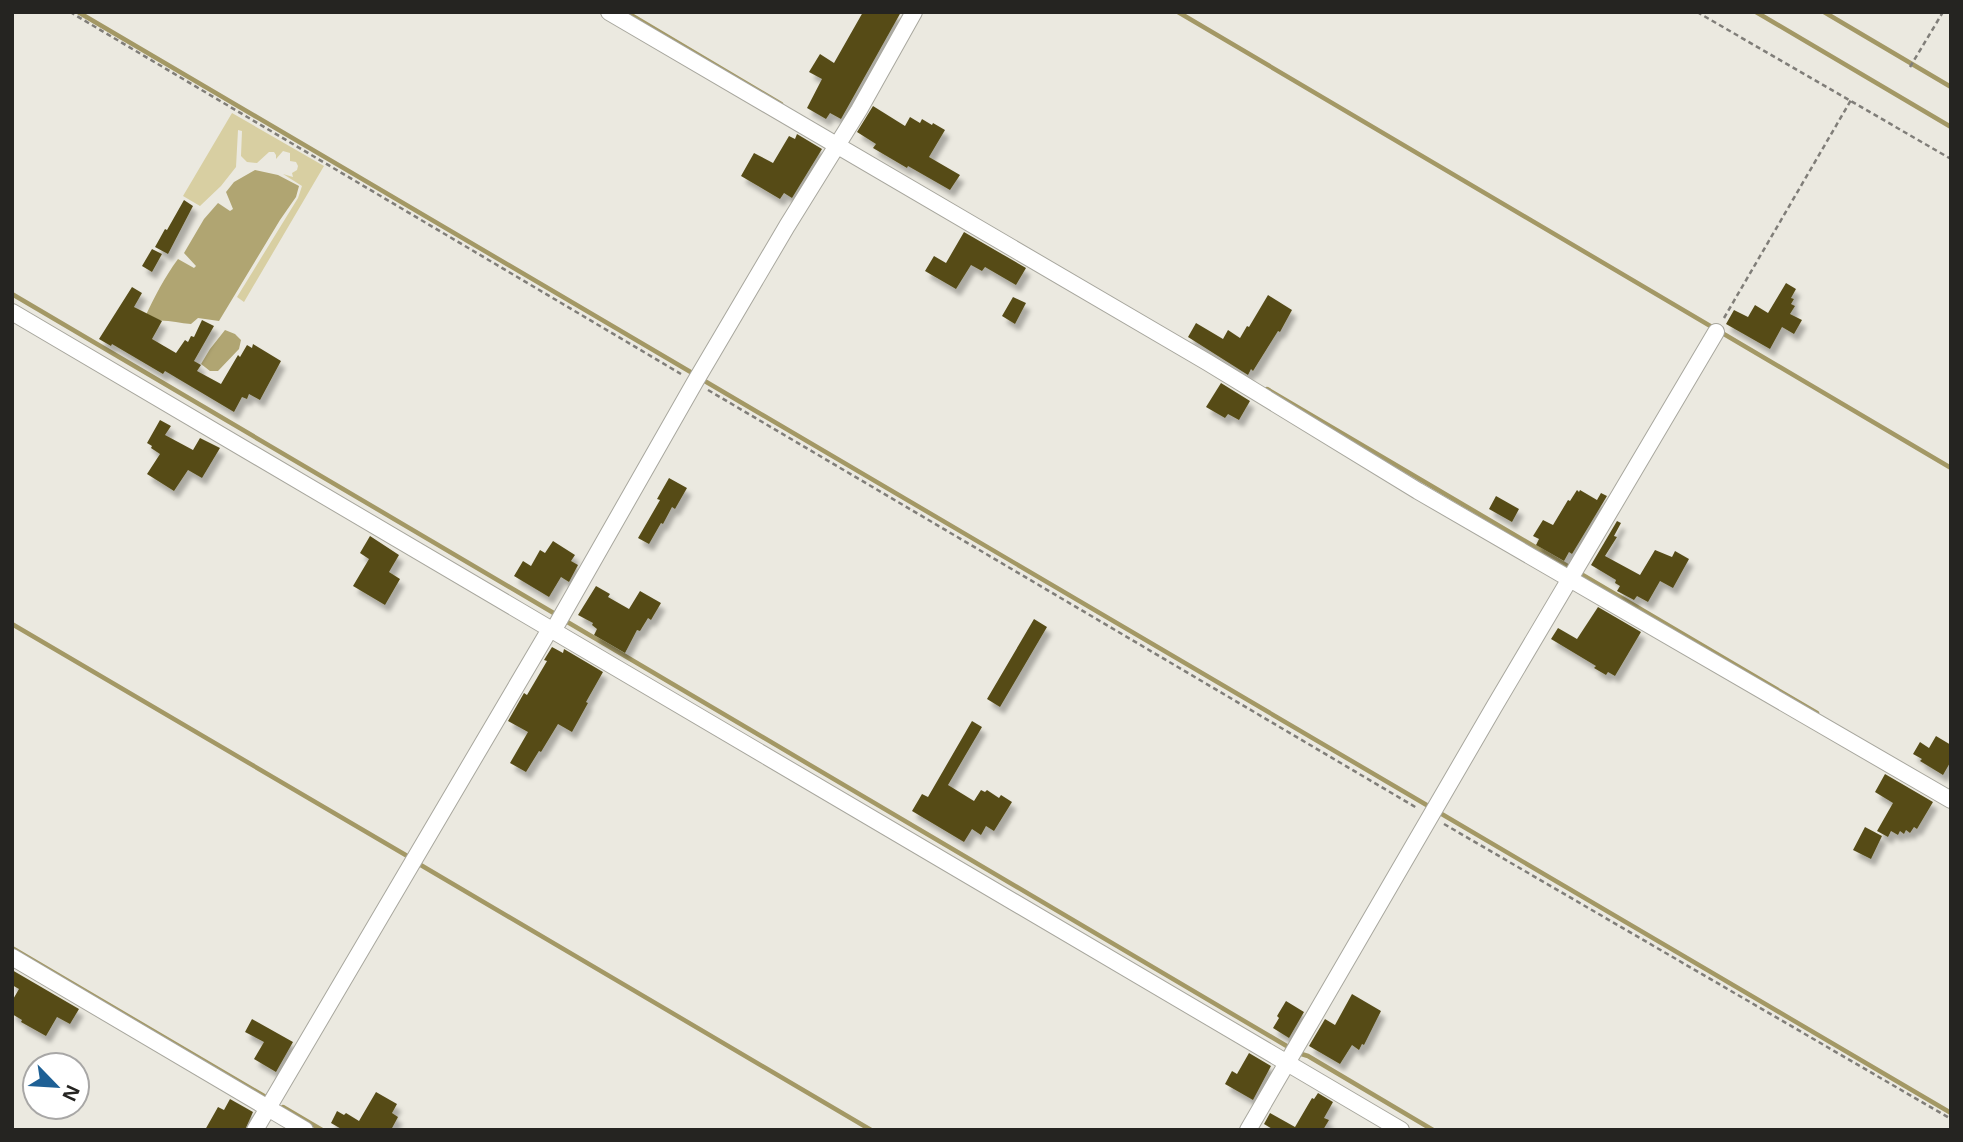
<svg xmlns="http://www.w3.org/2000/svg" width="1963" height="1142" font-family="'Noto Sans',sans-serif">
  <defs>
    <filter id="shadow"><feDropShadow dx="4.5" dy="7" stdDeviation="2" flood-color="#0004"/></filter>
  </defs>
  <rect width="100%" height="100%" fill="#ebe9e0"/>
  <path fill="#d8cfa2" d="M232 113 324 166 244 302 237 297 298 198 302 186 283 174 293 177 292 173 297 170 298 166 296 162 290 161V153L283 151 276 159V155L274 152H269L257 163 247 162 241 156 242 131 238 130 236 167 221 186 200 206 183 196Z"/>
  <path fill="#b0a572" d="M255 170 278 175 299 186 296 197 280 220 219 321 198 318 191 324C177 323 163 318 149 322L145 317C155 296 164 278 178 259L194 268 196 266 184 253 204 219 218 203 230 211 233 209 226 192 234 182Z
    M225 330 235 334 241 340 239 349 218 371H210L201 364 210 349Z"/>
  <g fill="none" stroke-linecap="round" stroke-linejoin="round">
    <path stroke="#a39865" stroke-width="4.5" d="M78 12 694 374
      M626 12 781 104
      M1178 12 1951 468
      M1756 12 1951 127
      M1824 12 1951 87
      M12 294 557 615
      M703 380 1430 807
      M1267 389 1817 713
      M564 620 1290 1048
      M12 624 409 857
      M1440 813 1951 1113
      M419 864 871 1130
      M12 948 264 1096
      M1298 1053 1308 1056 1433 1130
      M283 1107 322 1130"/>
  </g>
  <path fill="#564c19" filter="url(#shadow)" d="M863 12H901L841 119 830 113 826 119 807 108 822 79 809 72 820 54 834 63Z
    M873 106 905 126 910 117 920 123 922 119 932 125 933 123 945 130 929 157 960 175 950 190 908 166 907 168 873 148 876 144 857 132Z
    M797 134 822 149 792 198 784 193 780 199 741 176 754 153 773 163 789 136 795 139Z
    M184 200 193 206 168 254 155 247 165 229 167 230Z
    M964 232 1026 268 1016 285 985 267 982 271 971 265 956 289 925 271 934 256 946 263Z
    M152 249 162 254 152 272 142 266Z
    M1786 283 1796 289 1791 298 1794 299 1791 304 1795 306 1790 314 1802 320 1794 334 1782 327 1770 349 1726 324 1734 310 1748 317 1755 305 1768 313Z
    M132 287 142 293 134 307 162 321 152 339 176 353 185 340 188 342 191 336 194 337 202 320 214 326 194 361 201 365 197 371 221 384 238 355 240 357 247 345 252 348 253 344 281 361 260 400 249 394 247 399 242 397 234 412 165 371 163 374 112 344 111 346 99 339Z
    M1268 295 1292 310 1280 332 1278 331 1253 371 1251 369 1248 375 1188 337 1196 323 1223 339 1228 330 1240 338 1247 326 1249 327Z
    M1013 297 1026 303 1015 324 1002 316Z
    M1221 383 1250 401 1239 420 1228 414 1225 418 1206 407Z
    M160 420 171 426 165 435 193 450 200 438 220 448 202 478 188 470 174 491 147 474 160 454 151 448 152 446 147 443Z
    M669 478 687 488 675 509 672 507 663 524 661 523 649 544 638 538 660 500 657 499Z
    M1577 490 1579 492 1580 490 1597 500 1601 493 1607 496 1572 554 1569 552 1564 561 1536 545 1539 539 1533 536 1543 520 1553 525 1568 500 1570 501Z
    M1496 496 1519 509 1512 522 1489 509Z
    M1617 521 1621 523 1614 536 1617 537 1605 556 1640 575 1655 550 1672 557 1675 551 1689 559 1673 588 1660 581 1648 602 1637 596 1634 600 1617 591 1620 586 1615 583 1616 580 1591 565Z
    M370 536 399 555 389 572 400 579 385 605 353 586 369 559 360 553Z
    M553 541 575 555 571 561 578 565 569 582 561 577 549 597 514 576 523 561 531 566 540 550 545 553Z
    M596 586 610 594 608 597 629 609 640 591 661 603 651 620 648 618 640 631 637 630 625 653 594 635 597 629 592 625 593 623 578 615Z
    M1598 607 1641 632 1615 676 1608 672 1606 675 1594 668 1596 666 1551 639 1558 628 1577 639Z
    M1034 619 1047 627 1000 707 987 699Z
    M552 647 563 653 564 649 603 672 586 702 588 703 572 732 558 724 541 752 539 751 526 772 510 763 528 732 508 721 524 693 527 695 547 661 544 660Z
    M972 721 982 727 948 785 974 801 981 790 985 792 987 790 999 798 1001 795 1012 802 994 831 986 826 981 835 972 829 964 842 912 811 922 794 928 797Z
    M1936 736 1951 745V761L1943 775 1920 761 1922 759 1913 754 1920 742 1929 748Z
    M1885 774 1933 802 1917 829 1914 827 1910 833 1906 830 1904 834 1900 831 1898 835 1891 831 1888 837 1877 831 1893 803 1875 792Z
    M1865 827 1882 836 1871 859 1853 850Z
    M12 970 79 1009 70 1024 57 1017 46 1036 21 1022 22 1020 12 1014V1001L19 989 12 985Z
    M1352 994 1381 1011 1364 1045 1362 1044 1359 1050 1352 1045 1340 1064 1309 1046 1325 1019 1335 1025Z
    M1286 1001 1304 1012 1289 1038 1273 1028 1279 1018 1277 1016Z
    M252 1019 293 1042 276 1072 254 1059 264 1042 245 1032Z
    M1249 1053 1271 1066 1253 1100 1225 1084 1232 1071 1237 1074Z
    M376 1092 397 1104 392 1113 398 1117 391 1130H343L331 1123 337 1111 344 1115 346 1113 359 1121Z
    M1318 1093 1333 1102 1324 1118 1329 1120 1323 1130H1274L1264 1124 1270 1113 1295 1127 1312 1098 1314 1099Z
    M230 1099 253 1112 245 1130H205L218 1107 224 1110Z"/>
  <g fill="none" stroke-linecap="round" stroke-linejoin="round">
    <g stroke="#a8a79e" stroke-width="18">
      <path id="minor" d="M609 12 1207 362 1418 491 1951 800
        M12 312 1401 1130
        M553 631 695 382 787 226 859 110 914 12
        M12 957 305 1130
        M255 1130 550 629
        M1248 1130 1494 707 1716 332"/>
    </g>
    <path stroke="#807e79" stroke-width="2.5" stroke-dasharray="5 3.5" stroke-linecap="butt" d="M70 12 681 374
      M1697 12 1951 159
      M1910 67 1943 12
      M1724 318 1851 100
      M708 390 1417 808
      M1444 824 1951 1119"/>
    <use href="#minor" stroke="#fff" stroke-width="16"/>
  </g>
  <rect width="1963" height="1142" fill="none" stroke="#252421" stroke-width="28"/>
  <g transform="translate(56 1086) rotate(115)"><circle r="33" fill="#ffffff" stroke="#a8a7a6" stroke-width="2"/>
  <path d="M0-5L12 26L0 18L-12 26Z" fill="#1e6095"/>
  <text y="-10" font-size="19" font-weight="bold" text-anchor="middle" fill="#252421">N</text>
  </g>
</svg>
